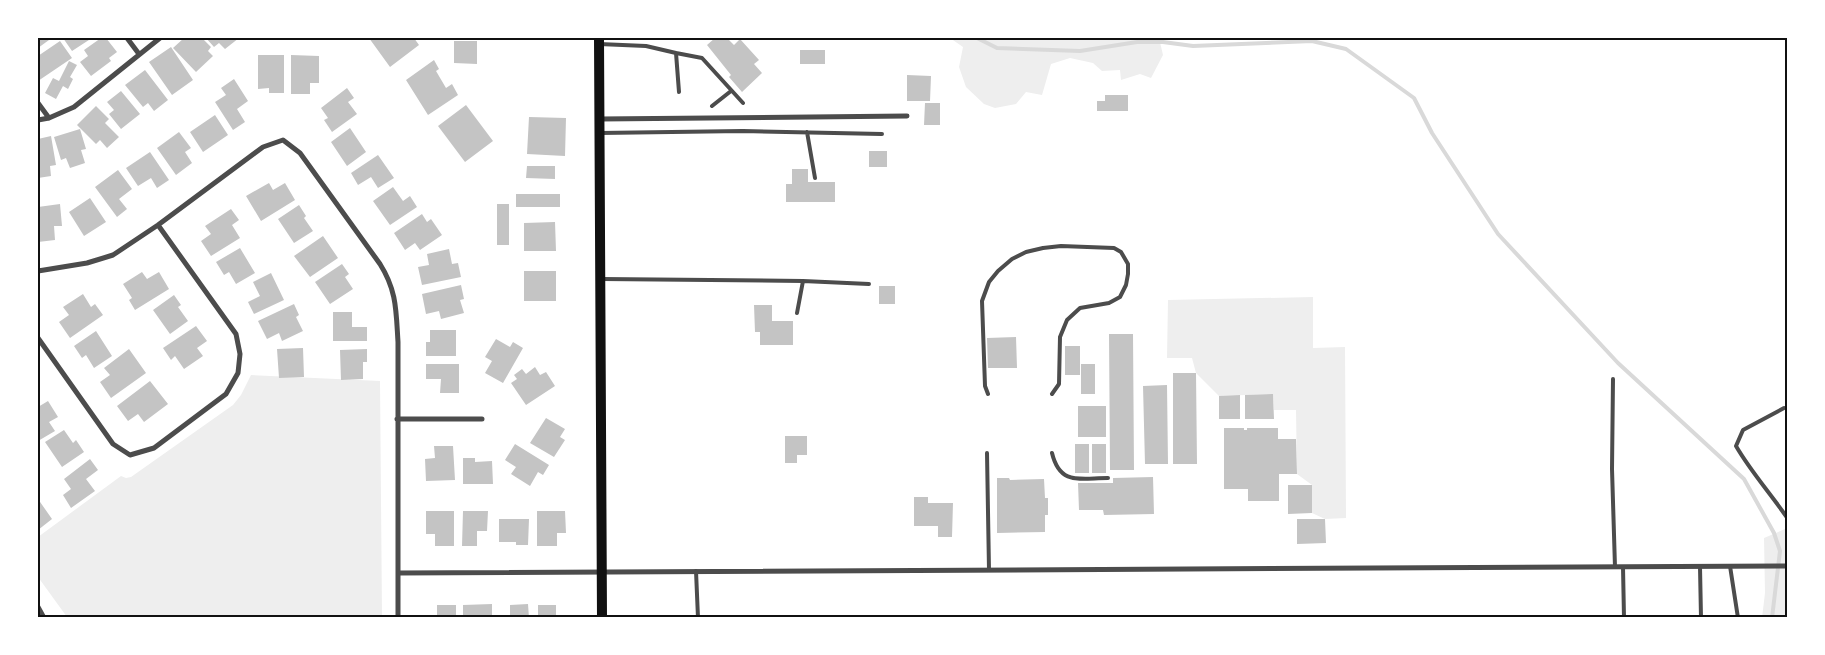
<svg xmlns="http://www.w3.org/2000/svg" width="1825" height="655" font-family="'Source Serif 4',serif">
  <rect width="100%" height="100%" fill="#fff"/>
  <path fill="#eee" d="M950 38H1028L1040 40H1096L1103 38H1159L1163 55 1151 78 1140 74 1121 80 1120 70 1102 71 1093 63 1070 58 1051 64 1042 95 1026 92 1016 104 995 108 984 104 966 87 959 67 963 47Z
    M1313 297V348L1345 347 1346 518 1325 519 1312 513V485L1297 474 1296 410H1274L1273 394 1219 396 1196 373 1192 358H1167L1168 300Z
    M251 375 380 381 382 617H67L38 577V537L121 476 126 478 131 477 233 405 241 395Z
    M1785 529 1788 538 1785 617 1762 618 1765 593 1764 538Z"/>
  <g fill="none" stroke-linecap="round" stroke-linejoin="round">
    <path stroke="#d9d9d9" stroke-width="4" d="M977 38 997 48 1080 51 1137 42H1163L1193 46 1312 41 1346 49 1414 98 1432 133 1498 234 1618 363 1744 479 1774 533 1780 551 1772 618"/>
  </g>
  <path fill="#c4c4c4" d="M38 38H47L49 40 38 48Z
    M63 38H92L72 51Z
    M101 38H106L117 52 109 58 111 61 91 76 80 62 88 56 84 50Z
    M184 38H202L211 47 208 51 213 56 196 72 173 48Z
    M206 38H239L225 49 219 43 214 47Z
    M369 38H414L419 45 390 67Z
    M715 38H727L734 45 740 39 759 60 754 64 762 73 742 92 729 77 731 75 707 45Z
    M60 41 72 58 38 81V56Z
    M454 41H477V64L454 63Z
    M171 47 193 80 172 95 149 62Z
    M800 50H825V64H800Z
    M258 55H284V93H269V88L258 89Z
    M291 55 319 56V83H310V94H291Z
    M434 60 439 69 436 71 446 88 452 84 458 95 428 115 406 80Z
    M69 61 77 65 70 77 73 79 68 89 63 86 56 99 45 93 53 78 59 81Z
    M145 70 168 100 154 111 148 103 143 107 125 85Z
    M907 75 931 76 930 101H907Z
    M234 79 248 101 237 109 245 122 233 130 215 102 226 95 221 88Z
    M347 88 354 98 348 102 357 114 332 132 324 120 328 118 321 108Z
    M121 91 140 114 121 129 109 114 114 110 107 102Z
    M1105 95H1128V111H1097V101H1105Z
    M925 103H940V125H924Z
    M466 105 493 141 465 162 438 126Z
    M96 106 109 119 105 123 119 137 107 148 100 140 96 144 77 125Z
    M215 115 228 135 203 152 190 132Z
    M529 117 566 118 565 156 527 154Z
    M350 128 366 152 347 166 331 142Z
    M80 129 86 149 81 150 85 163 70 168 66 158 61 160 54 137Z
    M179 132 191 148 185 152 192 163 176 175 157 148Z
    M51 136 56 165 50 166 51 176 38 178V139Z
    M869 151H887V167H869Z
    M150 152 169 180 157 188 151 178 138 186 126 168Z
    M378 155 394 178 378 188 371 177 358 185 351 173Z
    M527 166H555V179L526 178Z
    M792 169H808V182H835V202H786V184H792Z
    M118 170 132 189 119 199 127 209 117 217 95 187Z
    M269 183 273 190 285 183 295 200 261 221 246 196Z
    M393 187 403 201 410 196 417 207 390 225 373 201Z
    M516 194H560V207H516Z
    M90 198 106 222 84 236 69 212Z
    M60 204 62 226H54L55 240 38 242V207Z
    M497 204H509V245H497Z
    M299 205 306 216 304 218 313 231 294 243 278 219Z
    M231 209 239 220 232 225 240 238 211 256 201 241 211 234 205 226Z
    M422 214 427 222 431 219 442 235 420 250 415 243 405 250 394 233Z
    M555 222 556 251H524V223Z
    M323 236 338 258 310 277 294 256Z
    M240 248 255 273 236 284 229 272 224 275 216 262Z
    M449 249 452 264 458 263 461 277 422 285 418 267 429 265 427 254Z
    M342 264 349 274 345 277 353 289 330 304 315 282Z
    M524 271H556V301H524Z
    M142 272 147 279 159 272 169 289 135 310 129 300 132 298 123 284Z
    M271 273 284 300 254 314 248 302 260 296 253 282Z
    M461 285 464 299 460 300 464 313 441 319 439 311 426 314 422 294Z
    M879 286H895V304H879Z
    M83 294 91 307 95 304 103 315 70 338 59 322 69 315 63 307Z
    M174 295 181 305 178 307 188 321 170 334 153 310Z
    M294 304 299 315 296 317 303 331 282 341 279 333 267 339 258 321Z
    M754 305H772V321H793V345H760V332H755Z
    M333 312H352V327H367V341H333Z
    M196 326 207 341 197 348 203 356 184 369 175 356 171 360 163 348Z
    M430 330H456V356H426V342H430Z
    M96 331 112 356 94 368 86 355 82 358 74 346Z
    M1109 334H1133L1134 470H1110Z
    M1016 337 1017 368H988L987 338Z
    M496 339 510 347 513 342 523 348 503 383 485 373 492 361 485 357Z
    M1065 346H1080V375H1065Z
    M303 348 304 377 279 378 277 349Z
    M129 349 146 373 111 398 100 382 110 375 104 368Z
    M367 349V362H363V379L341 380 340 350Z
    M426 364H459V393H440L441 379H426Z
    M1081 364H1095V394H1081Z
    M535 367 540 375 546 372 555 386 526 405 511 383 517 379 514 375 522 369 526 374Z
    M1173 373H1196L1197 464H1173Z
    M150 381 168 404 144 422 138 414 128 421 117 406Z
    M1167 385 1168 464H1145L1143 386Z
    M1273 394 1274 419H1245V395Z
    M1240 395V419H1219V396Z
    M48 401 58 417 49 422 55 431 38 441V407Z
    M1078 406H1106V437H1078Z
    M546 418 565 429 560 437 565 440 554 457 530 443Z
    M1224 428H1244V430H1247V428H1278V439H1296L1297 474H1279V501H1248V489H1224Z
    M64 430 73 443 76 440 84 452 62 467 45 442Z
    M785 436H807V455H797V463H785Z
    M515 444 549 465 543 475 538 472 530 486 511 474 516 467 505 460Z
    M1075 444H1089V473H1075Z
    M1092 444H1106V473H1092Z
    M434 446H453L455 480 426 481 425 459 435 458Z
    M463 458H475V462L492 461 493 484H463Z
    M90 459 98 470 86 479 95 491 71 508 63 495 71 489 64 479Z
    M1153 477 1154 514 1104 515 1103 510H1079L1078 483H1113V478Z
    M997 478H1009L1010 480 1044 479 1045 498H1048V515H1045V532L997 533Z
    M1288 485H1312V513L1288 514Z
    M914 497H928V503H953L952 537H938V526H914Z
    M38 499 52 519 38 530Z
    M426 511H454V546H435V534H426Z
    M463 511H488L487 531H477V546H462Z
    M537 511H565L566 533H557V546H537Z
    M499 519H529L528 545H516V542H499Z
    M1297 519H1325L1326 543 1297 544Z
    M492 604V618H463V605Z
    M528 604 529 618H510V605Z
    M437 605H456V618H437Z
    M538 605H556V618H538Z"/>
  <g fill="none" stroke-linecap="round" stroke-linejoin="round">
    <path stroke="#4c4c4c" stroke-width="4" d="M599 44 646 46 676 53 679 92
      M676 53 702 58 743 103
      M712 106 731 91
      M807 132 815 178
      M600 133 743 131 882 134
      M602 279 803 281 797 313
      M803 281 869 284
      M1613 379 1612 469 1615 567
      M988 394 985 386 982 301 989 282 998 271 1012 259 1026 252 1043 248 1061 246 1114 248 1121 252 1128 264V274L1126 285 1120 297 1109 303 1080 308 1067 320 1060 337 1059 384 1052 394
      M1784 408 1743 430 1736 446C1751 472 1771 494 1788 519
      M987 453 989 570
      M1052 453C1060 486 1080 478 1108 478
      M1730 566 1738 618
      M1623 567 1624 618
      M1700 567 1701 618
      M696 571 698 618"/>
    <path stroke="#4c4c4c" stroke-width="5" d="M127 38 139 54
      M38 103 49 118
      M600 119 907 116
      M38 120 49 118 74 107 160 38
      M38 271 87 263 113 255 158 225 263 147 283 140 300 153 380 264C397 291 396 311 398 342V618
      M38 338 113 444 130 455 154 448 226 394 238 373 240 354 236 334 158 225
      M397 419H482
      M398 573 1788 566
      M38 607 44 618"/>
    <path stroke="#111" stroke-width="10" d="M599 38 602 618"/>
  </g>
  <rect width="1825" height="655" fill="none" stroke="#ffffff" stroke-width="78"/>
  <rect x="39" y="39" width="1747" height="577" fill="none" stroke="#111" stroke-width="2"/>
</svg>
